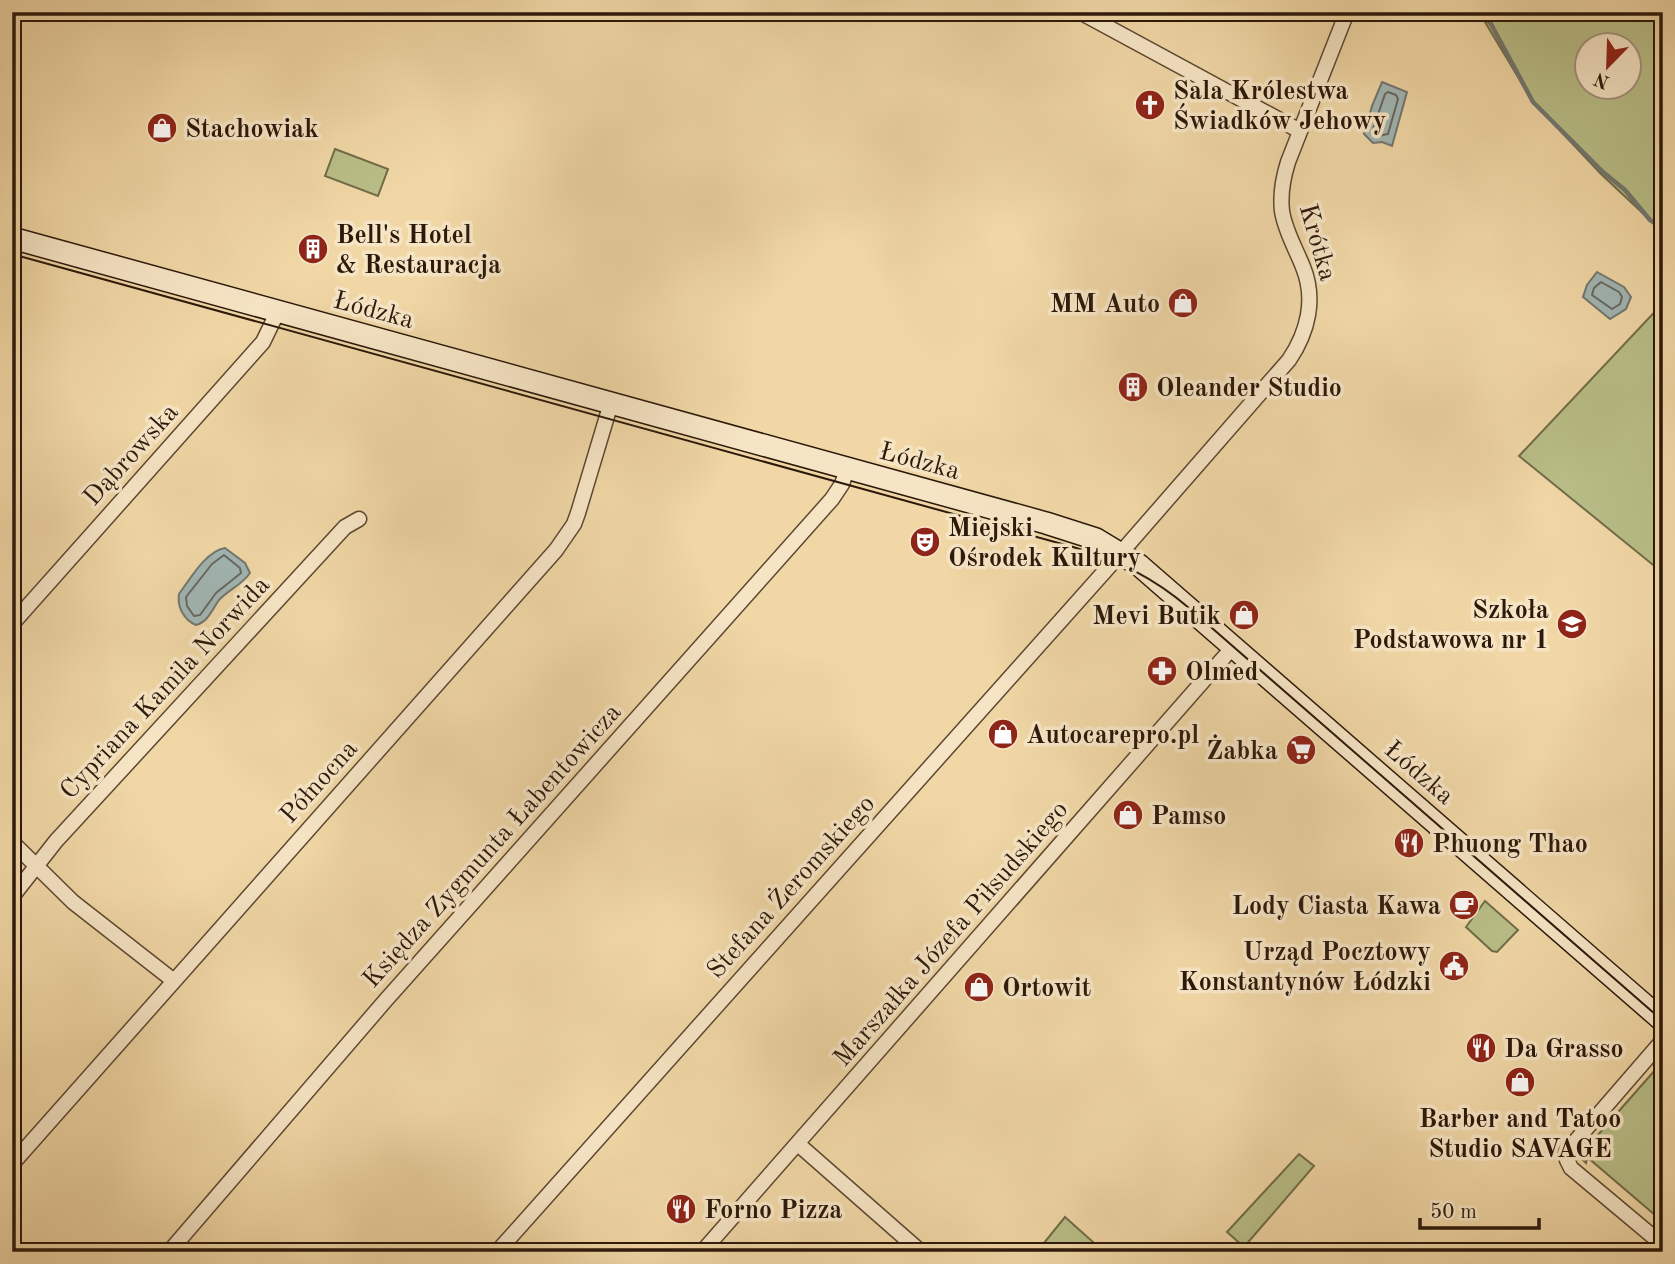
<svg xmlns="http://www.w3.org/2000/svg" width="1675" height="1264" font-family="'Old Standard TT',serif">
  <rect width="100%" height="100%" fill="#f1d7a6"/>
  <filter id="stains"><feTurbulence type="fractalNoise" baseFrequency=".00286" numOctaves="4"/><feColorMatrix values="0 0 0 0 .2 0 0 0 0 .09 0 0 0 0 .02 0 0 0 .5 -.17"/></filter>
  <radialGradient id="worn" r=".72"><stop offset=".6" stop-color="#630" stop-opacity="0"/><stop offset="1" stop-color="#630" stop-opacity=".3"/></radialGradient>
  <path fill="#b9be87" stroke="#726c49" stroke-width="2" fill-rule="evenodd" d="M1479 12H1663V229L1650 220 1601 174 1533 102ZM1588 46H1630V88H1588Z
    M335 149 388 169 378 196 325 176Z
    M1663 303V573L1519 456Z
    M1485 901 1518 930 1497 952 1492 951 1466 927Z
    M1663 1061V1228L1662 1221 1587 1157 1586 1163 1582 1159V1153Z
    M1299 1154 1314 1166 1244 1247 1227 1232Z
    M1065 1217 1102 1250 1100 1252H1054L1044 1243Z"/>
  <path fill="#a1b6b4" stroke="#727770" stroke-width="2" d="M1382 82 1407 92 1392 146 1382 142 1373 143 1364 134 1372 106Z
    M1597 272 1624 287 1631 297 1626 309 1610 319 1583 297 1587 285Z
    M225 548 245 563 250 573C242 585 228 590 219 600 212 610 208 622 196 625 184 620 177 607 179 594 190 579 206 551 225 548Z"/>
  <g fill="none" stroke-linecap="round" stroke-linejoin="round">
    <path stroke="#666860" stroke-width="2" d="M1388 92 1396 95 1398 99 1388 134 1378 136 1373 129 1385 94Z
      M1601 282 1619 292 1622 297 1620 304 1612 309 1592 295 1594 288Z
      M224 555 240 568 241 573 216 593 200 615 194 616 187 606 186 597 212 564Z"/>
    <path stroke="#727770" stroke-width="4.5" d="M1480 12 1491 24 1533 102 1603 172 1625 190 1650 220 1663 229"/>
    <g stroke="#5d4832" stroke-width="17">
      <path id="street" d="M1080 12 1300 131
        M12 624 263 342 278 311
        M12 842 73 902 174 981
        M12 897 56 841 345 527 359 519
        M1663 1040 1566 1152 1567 1160 1571 1168 1663 1245
        M798 1144 921 1252
        M12 1164 556 550 574 524 578 513 611 403
        M169 1252 385 1001 832 499 842 484 847 469
        M497 1252 1105 571 1289 360C1308 332 1316 299 1303 267 1296 249 1285 231 1282 211 1280 194 1283 178 1288 162L1347 12
        M702 1252 1233 647"/>
    </g>
    <g stroke="#2c190b" stroke-width="24">
      <path id="secondary" d="M12 238 1046 523 1096 539 1139 565 1663 1021"/>
    </g>
    <use href="#street" stroke="#f6e5c5" stroke-width="14"/>
    <use href="#secondary" stroke="#f6e5c5" stroke-width="21"/>
    <path stroke="#2c190b" stroke-width="2" d="M12 254 1073 547C1118 560 1154 578 1189 608L1663 1021"/>
  </g>
  <defs>
    <g id="church-disc" transform="scale(1.575)"><circle r="9.5" fill="#8f2418" stroke="#f6e5c5"/><path d="M-1.2-6h2.4v3.5h3.3v2.4h-3.3V6h-2.4V-.1h-3.3v-2.4h3.3Z" fill="#fff"/></g>
    <g id="shop-disc" transform="scale(1.575)"><circle r="9.5" fill="#8f2418" stroke="#f6e5c5"/><path d="M-5-2.5h2.3a2.7 3.5 0 0 1 5.4 0H5L5.5 6h-11ZM-1.5-2.5h3a1.5 2.3 0 0 0-3 0Z" fill="#fff"/></g>
    <g id="building-disc" transform="scale(1.575)"><circle r="9.5" fill="#8f2418" stroke="#f6e5c5"/><path d="M-4-6H4V6H1V3H-1V6H-4ZM-2.5-4.3h1.7v1.8h-1.7ZM.8-4.3h1.7v1.8H.8ZM-2.5-1h1.7V.8h-1.7ZM.8-1h1.7V.8H.8Z" fill="#fff"/></g>
    <g id="theatre-disc" transform="scale(1.575)"><circle r="9.5" fill="#8f2418" stroke="#f6e5c5"/><path d="M-5-5.5Q0-4 5-5.5V0Q5 5 0 6Q-5 5-5 0ZM-3.3-2.5H-1v1.5H-3.3ZM1-2.5H3.3v1.5H1ZM-2.8 1Q0 5.5 2.8 1Z" fill="#fff"/></g>
    <g id="school-disc" transform="scale(1.575)"><circle r="9.5" fill="#8f2418" stroke="#f6e5c5"/><path d="M0-5L7-2L0 1L-7-2ZM-4 1L0 2.5L4 1V4Q0 6-4 4Z" fill="#fff"/></g>
    <g id="pharmacy-disc" transform="scale(1.575)"><circle r="9.5" fill="#8f2418" stroke="#f6e5c5"/><path d="M-2-6h4v4h4v4h-4v4h-4v-4h-4v-4h4Z" fill="#fff"/></g>
    <g id="supermarket-disc" transform="scale(1.575)"><circle r="9.5" fill="#8f2418" stroke="#f6e5c5"/><path d="M-6-5.5h2.5l.6 2H6L4.5 2H-2.5L-4.4-4H-6ZM-1.5 3.2a1.3 1.3 0 1 0 .1 0ZM3 3.2a1.3 1.3 0 1 0 .1 0Z" fill="#fff"/></g>
    <g id="restaurant-disc" transform="scale(1.575)"><circle r="9.5" fill="#8f2418" stroke="#f6e5c5"/><path d="M-5-6h1v4h1v-4h1v4h1v-4h1v5L-1.5 .5V6h-2V.5L-5-1ZM5-6V6H3V1.5H1.5Q1.5-4 5-6Z" fill="#fff"/></g>
    <g id="cafe-disc" transform="scale(1.575)"><circle r="9.5" fill="#8f2418" stroke="#f6e5c5"/><path d="M-5.5-4.5H6V0H3Q3 3.5 0 3.5H-2.5Q-5.5 3.5-5.5 0ZM3-3.2v2h1.7v-2ZM-6 4.5H4V6H-6Z" fill="#fff"/></g>
    <g id="civic-disc" transform="scale(1.575)"><circle r="9.5" fill="#8f2418" stroke="#f6e5c5"/><path d="M-.6-6.5H3V-4.5H.6V-3L4-1V1h2V6H-6V1h2V-1L-.6-3ZM-1.2 2.5V6h2.4V2.5Z" fill="#fff"/></g>
  </defs>
  <g fill-rule="evenodd">
    <use href="#church-disc" x="1150" y="105"/>
    <use href="#shop-disc" x="162" y="128"/>
    <use href="#building-disc" x="313" y="249"/>
    <use href="#shop-disc" x="1183" y="303"/>
    <use href="#building-disc" x="1133" y="387"/>
    <use href="#theatre-disc" x="925" y="542"/>
    <use href="#shop-disc" x="1244" y="615"/>
    <use href="#school-disc" x="1572" y="624"/>
    <use href="#pharmacy-disc" x="1162" y="671"/>
    <use href="#shop-disc" x="1003" y="734"/>
    <use href="#supermarket-disc" x="1301" y="750"/>
    <use href="#shop-disc" x="1128" y="815"/>
    <use href="#restaurant-disc" x="1409" y="843"/>
    <use href="#cafe-disc" x="1464" y="905"/>
    <use href="#civic-disc" x="1454" y="966"/>
    <use href="#shop-disc" x="979" y="987"/>
    <use href="#restaurant-disc" x="1481" y="1048"/>
    <use href="#shop-disc" x="1520" y="1082"/>
    <use href="#restaurant-disc" x="681" y="1209"/>
  </g>
  <g text-anchor="middle" stroke-width="7" stroke-linejoin="round" paint-order="stroke">
    <g font-size="26" font-weight="bold" fill="#2c190b" stroke="#f6e5c5" text-anchor="start">
      <text x="1173" y="99">Sala Królestwa<tspan x="1173" dy="30">Świadków Jehowy</tspan></text>
      <text x="185" y="137">Stachowiak</text>
      <text x="336" y="243">Bell's Hotel<tspan x="336" dy="30">&amp; Restauracja</tspan></text>
      <text x="1160" y="312" text-anchor="end">MM Auto</text>
      <text x="1156" y="396">Oleander Studio</text>
      <text x="948" y="536">Miejski<tspan x="948" dy="30">Ośrodek Kultury</tspan></text>
      <text x="1549" y="618" text-anchor="end">Szkoła<tspan x="1549" dy="30">Podstawowa nr 1</tspan></text>
      <text x="1221" y="624" text-anchor="end">Mevi Butik</text>
      <text x="1185" y="680">Olmed</text>
      <text x="1026" y="743">Autocarepro.pl</text>
      <text x="1278" y="759" text-anchor="end">Żabka</text>
      <text x="1151" y="824">Pamso</text>
      <text x="1432" y="852">Phuong Thao</text>
      <text x="1441" y="914" text-anchor="end">Lody Ciasta Kawa</text>
      <text x="1431" y="960" text-anchor="end">Urząd Pocztowy<tspan x="1431" dy="30">Konstantynów Łódzki</tspan></text>
      <text x="1002" y="996">Ortowit</text>
      <text x="1504" y="1057">Da Grasso</text>
      <text x="1520" y="1127" text-anchor="middle">Barber and Tatoo<tspan x="1520" dy="30">Studio SAVAGE</tspan></text>
      <text x="704" y="1218">Forno Pizza</text>
    </g>
    <g font-size="26" fill="#2c190b" stroke="#f6e5c5">
      <text transform="translate(1319 242) rotate(74)" y="9">Krótka</text>
      <text transform="translate(374 309) rotate(15)" y="9">Łódzka</text>
      <text transform="translate(130 454) rotate(-48)" y="9">Dąbrowska</text>
      <text transform="translate(920 460) rotate(15)" y="9">Łódzka</text>
      <text transform="translate(164 687) rotate(-47)" y="9">Cypriana Kamila Norwida</text>
      <text transform="translate(1420 772) rotate(41)" y="9">Łódzka</text>
      <text transform="translate(318 781) rotate(-48)" y="9">Północna</text>
      <text transform="translate(491 845) rotate(-48)" y="9">Księdza Zygmunta Łabentowicza</text>
      <text transform="translate(790 886) rotate(-48)" y="9">Stefana Żeromskiego</text>
      <text transform="translate(950 933) rotate(-49)" y="9">Marszałka Józefa Piłsudskiego</text>
    </g>
  </g>
  <rect width="1675" height="1264" fill="none" stroke="#f1d7a6" stroke-width="42"/>
  <rect x="14" y="14" width="1647" height="1236" fill="none" stroke="#2c190b" stroke-width="3.5"/>
  <rect x="21" y="21" width="1633" height="1222" fill="none" stroke="#2c190b" stroke-width="2"/>
  <g transform="translate(1608 66) rotate(203)"><circle r="33" fill="#f6e5c5" stroke="#a5937b" stroke-width="2"/>
  <path d="M0-5L12 26L0 18L-12 26Z" fill="#8f2418"/>
  <text y="-10" font-size="19" font-weight="bold" text-anchor="middle" fill="#2c190b">N</text>
  </g>
  <path d="M1420 1218v10h119v-10" fill="none" stroke="#2c190b" stroke-width="3.5"/>
  <text x="1430" y="1218" font-size="21" fill="#2c190b" stroke="#f6e5c5" stroke-width="5" paint-order="stroke">50 m</text>
  <rect width="100%" height="100%" filter="url(#stains)"/>
  <rect width="100%" height="100%" fill="url(#worn)"/>
</svg>
